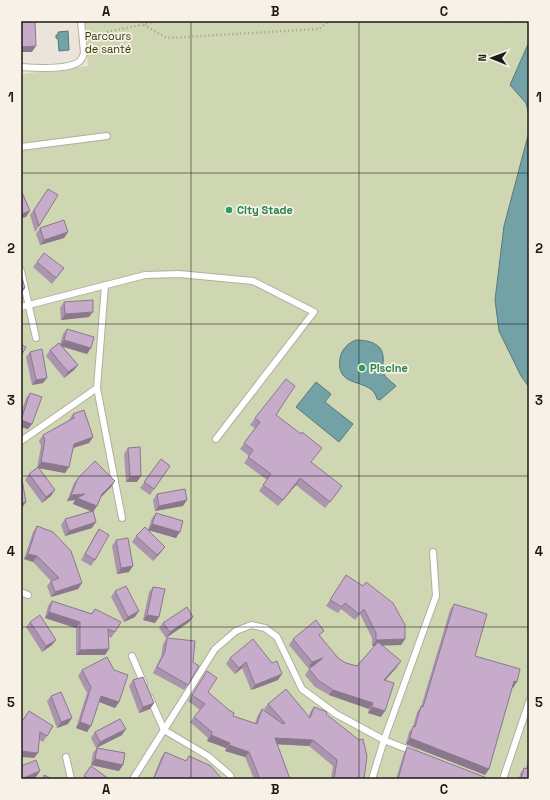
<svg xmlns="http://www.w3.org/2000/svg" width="550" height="800" font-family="'Space Grotesk',sans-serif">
  <rect width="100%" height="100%" fill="#eae4db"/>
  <path fill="#cfd6b2" d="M84 21H529V42L510 85 526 103 529 115V132L504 226 495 300 521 376 529 387V779H21V74L88 66Z"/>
  <path fill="#72a1a6" stroke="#58787b" d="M68 31 69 50 59 51 58 39 56 38V35H58V32Z
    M529 42V115L526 103 510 85Z
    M529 132V387L521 376 499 331 495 300 504 226Z
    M356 340C367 340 382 343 383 356 384 361 382 367 383 372 385 378 392 382 396 386L380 400 377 399C372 376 335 391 340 358 342 349 348 343 356 340Z
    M316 382 331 394 325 402 353 424 339 442 296 407Z"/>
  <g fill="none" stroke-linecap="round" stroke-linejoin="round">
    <g stroke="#b3ada4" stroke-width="8">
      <path id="lane" d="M21 67C35 68 64 70 77 63 81 61 83 57 84 53L81 21
        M21 147 107 136
        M21 271 36 338
        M21 307 145 275 179 274 253 281 314 312 216 439
        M97 388 122 518
        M21 441 97 388 105 285
        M21 592 28 595
        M132 656 144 684
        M150 698 164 730 208 756 230 775 231 779
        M66 757 71 779
        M133 779 215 649 236 631 251 625 265 628 277 637 302 689 336 714 384 740 436 596 433 552
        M372 779 384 740 414 752
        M503 779 529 702"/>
    </g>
    <path stroke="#a19d96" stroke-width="2.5" stroke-dasharray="1 3" stroke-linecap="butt" d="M143 21 144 25 167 38 319 29 329 21
      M503 21 504 23 513 21
      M107 32 160 21"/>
    <use href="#lane" stroke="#fff" stroke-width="6"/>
  </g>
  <path fill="#aa94ae" d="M48 189 39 226 35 232 30 215Z
    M40 228 68 232 64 238 40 245 36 234Z
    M37 262 64 268 52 284 33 267Z
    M64 302 89 317 61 320 60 308Z
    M67 329 87 354 62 346 78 365 74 370 64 378 46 356 50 350 60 344 63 334Z
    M30 352 43 383 32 385 26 357Z
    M30 393 32 424 28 429 21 427V413L26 398Z
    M73 414 93 437 89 443 73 448 69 467 65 473 39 468 51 496 42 503 25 480 29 474 37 468 41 446 39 441 43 435 69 420Z
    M276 415 311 462 338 492 325 508 296 485 278 506 259 491 267 480 244 463 249 456 240 449 255 428 250 425 255 418Z
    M128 448 137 482H126L124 454Z
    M161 459 170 466 150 495 140 488Z
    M78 478 115 481 111 487 101 497 93 512 92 528 65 536 61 525 65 519 91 511 73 504 75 500 67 501 74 483Z
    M157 494 183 506 155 511 153 500Z
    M156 513 176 538 148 530 152 518Z
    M37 526 82 583 78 589 51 597 47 586 51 581 33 562 24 559 33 532Z
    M99 529 95 560 91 566 81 560 95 535Z
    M136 536 161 552 153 561 132 542Z
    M116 540 129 572 117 574 112 546Z
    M346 575 405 639 401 645H382L397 667 385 681 381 717 368 713 369 709 329 695 315 687 305 675 309 669 313 666 308 668 289 645 293 639 320 637 338 658 346 663 357 666 375 646H372V638L360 614 355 620 341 609 338 613 326 606Z
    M153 587 159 617 155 623 143 620 149 592Z
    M115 591 135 617 124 622 111 597Z
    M52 601 91 614 95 609 115 632 111 638 109 637V649L105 655H76V628L45 618 48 606Z
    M454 604 475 656 513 688H512L489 769 485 775 406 744 409 732 413 727 417 712 421 707 450 610Z
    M193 617 189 622 166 638 159 628 163 623Z
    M30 622 52 645 42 652 26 627Z
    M167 638 188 685 184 690 153 673 161 657 163 644Z
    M230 658 272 663 278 680 251 690 242 668 235 674 226 664Z
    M82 670 119 702 115 708 99 702 87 732 76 728 87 693 78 676Z
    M207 671 208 692 233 716 255 723 258 715 262 709 268 714 264 709 268 704 309 716 310 712 314 707 326 714 364 779H331L333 766 309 746 277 744 290 779H254L245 757 225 751 226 748 207 741 208 738 190 722 200 710 188 701Z
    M133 680 154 703 150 709 139 713 129 686Z
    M51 696 68 724 57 728 47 701Z
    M29 711 47 736 43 742 39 740 38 753 34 758Z
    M95 732 122 735 96 748 91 738Z
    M407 747 486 779H396L404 753Z
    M97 748 119 771 91 765 93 753Z
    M165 752 185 761 189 756 211 766 153 778 161 758Z
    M529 758V779H519L520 774 524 768H526Z
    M91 766 109 779H82Z"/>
  <path fill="#8b788d" d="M36 46 32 52H21V47Z
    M30 211 26 217 21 218V214Z
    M68 232 64 238 40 245 44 240Z
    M25 288 21 294V289Z
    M93 312 89 317 61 320 65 314Z
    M64 340 91 348 87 354 60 346Z
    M78 365 74 370 64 378 68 372Z
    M47 378 43 383 32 385 36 380Z
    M21 420 32 424 28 429 21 427Z
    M93 437 89 443 70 449 74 444Z
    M41 462 69 467 65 473 37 468Z
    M141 476 137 482H126L130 477Z
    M300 478 296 485 278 506 283 500Z
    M115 481 111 487 98 500 102 494Z
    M55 490 51 496 42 503 46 497Z
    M85 494 97 506 93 512 73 504 75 500 67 501 71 495Z
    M187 500 183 506 155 511 159 506Z
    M26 502 22 508H21V503Z
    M96 522 92 528 65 536 69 531Z
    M152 524 180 532 176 538 148 530Z
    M165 547 161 552 153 561 157 555Z
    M28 554 37 556 33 562 24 559Z
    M133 566 129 572 117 574 121 568Z
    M82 583 78 589 51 597 55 592Z
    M139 611 135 617 124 622 128 617Z
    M49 612 80 622 76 628 45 618Z
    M147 615 159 617 155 623 143 620Z
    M193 617 189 622 166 638 170 632Z
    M405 639 401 645 372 646 376 640Z
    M56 640 52 645 42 652 46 646Z
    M109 649 105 655H76L80 650Z
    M323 658 319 664 308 668 312 662Z
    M401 661 397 667 380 686 384 680Z
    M246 662 242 668 235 674 239 668Z
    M282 674 278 680 251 690 255 685Z
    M514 681 517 682 513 688 510 687Z
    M333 690 373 703 369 709 329 695Z
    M101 696 119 702 115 708 97 701Z
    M154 703 150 709 139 713 143 707Z
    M372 707 385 711 381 717 368 713Z
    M72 718 68 724 57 728 61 722Z
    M80 722 91 726 87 732 76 728Z
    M126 729 122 735 96 748 100 742Z
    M211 735 230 743 226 748 207 741Z
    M275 738 313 740 309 746 271 744Z
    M410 738 489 769 485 775 406 744Z
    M229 745 249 752 245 757 225 751Z
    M21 751 38 753 34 758 21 757Z
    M95 759 123 765 119 771 91 765Z
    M40 771 36 777 32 779H21Z"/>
  <path fill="#c6acca" stroke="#8b788d" d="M21 21H35L36 46 21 47Z
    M48 189 58 195 39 226 34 210Z
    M21 190 30 211 21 214Z
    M64 220 68 232 44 240 40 228Z
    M44 253 64 268 56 278 37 262Z
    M21 274 25 288 21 289Z
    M93 300V312L65 314 64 302Z
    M67 329 94 337 91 348 64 340Z
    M59 343 78 365 68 372 50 350Z
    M21 344 26 347 21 356Z
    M42 349 47 378 36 380 30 352Z
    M286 379 295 386 276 415 301 434 302 432 322 448 311 462 342 486 330 502 300 478 283 500 263 485 271 474 248 457 253 450 244 443 260 422 255 418Z
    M30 393 42 397 32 424 21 420Z
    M84 410 93 437 74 444 69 467 41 462 45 440 43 435 74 418 73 414Z
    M140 447 141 476 130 477 128 448Z
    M161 459 170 466 154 489 144 482Z
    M95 461 115 481 102 494 97 506 77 498 85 494 71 495 78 478Z
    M38 467 55 490 46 497 29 474Z
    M21 474 26 502 21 503Z
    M185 489 187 500 159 506 157 494Z
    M93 511 96 522 69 531 65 519Z
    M156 513 183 521 180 532 152 524Z
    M37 526 53 532 71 551 82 583 55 592 51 581 59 578 37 556 28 554Z
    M145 527 165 547 157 555 136 536Z
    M99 529 109 535 95 560 85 554Z
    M128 538 133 566 121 568 116 540Z
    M346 575 363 586 366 582 393 603 405 625V639L376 640V633L364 609 359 614 345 603 342 607 330 600Z
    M126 586 139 611 128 617 115 591Z
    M153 587 165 589 159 617 147 615Z
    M52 601 92 614 95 609 121 622 115 632 108 629 109 649 80 650V622L49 612Z
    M454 604 487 614 475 656 520 669 517 682 514 681 489 769 410 738 413 726 415 727 421 706 423 707Z
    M187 607 193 617 170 632 163 623Z
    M40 615 56 640 46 646 30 622Z
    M316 620 324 631 319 635 338 658 346 663 357 666 378 642 401 661 384 680 394 683 385 711 372 707 373 703 333 690 319 681 309 669 323 658 312 662 293 639Z
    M167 638 195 641 193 662 199 666 188 685 157 667 165 652Z
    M253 639 272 663 277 661 282 674 255 685 246 662 239 668 230 658Z
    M107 657 114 670 128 675 119 702 101 696 91 726 80 722 91 687 82 670Z
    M207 671 217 678 208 692 229 710 234 713 233 716 257 724 262 709 283 724 285 723 268 704 286 689 310 718 314 707 327 712 326 714 359 740 363 739 367 756 364 779H334L337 760 313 740 275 738 290 779H260L249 752 229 745 230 743 211 735 212 732 194 717 205 704 192 695Z
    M143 677 154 703 143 707 133 680Z
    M61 692 72 718 61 722 51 696Z
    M29 711 53 726 47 736 40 732 38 753 21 751V723Z
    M120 719 126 729 100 742 95 732Z
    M407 747 487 778 486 779H398Z
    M97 748 125 753 123 765 95 759Z
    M165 752 186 761 189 756 211 766 222 779H152L155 776Z
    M36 760 40 771 21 779V766Z
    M529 765V779H521L524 768 528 769Z
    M91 766 109 779H89L84 776Z
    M44 775 52 779H43Z"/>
  <path fill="none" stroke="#1c1a17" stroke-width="1" stroke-opacity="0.55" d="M191 21V779M359 21V779M21 173H529M21 324H529M21 476H529M21 627H529"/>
  <g fill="#2e9e5b" stroke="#f7f1e8" stroke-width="1.5">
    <circle cx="229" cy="210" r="4"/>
    <circle cx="362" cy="368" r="4"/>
  </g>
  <g text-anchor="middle" stroke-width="3.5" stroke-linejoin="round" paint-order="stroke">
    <g font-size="11" fill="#353a0d" stroke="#f7f1e8">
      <text x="108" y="40">Parcours<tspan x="108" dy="13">de santé</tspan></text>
    </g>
    <g font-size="11" font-weight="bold" fill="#27864d" stroke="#f7f1e8" text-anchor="start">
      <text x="237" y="214">City Stade</text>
      <text x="370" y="372">Piscine</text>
    </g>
  </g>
  <rect width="550" height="800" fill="none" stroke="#f7f1e8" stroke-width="44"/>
  <g transform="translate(492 58) rotate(271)" stroke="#f7f1e8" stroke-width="3" paint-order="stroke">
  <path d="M0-3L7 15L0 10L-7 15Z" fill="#1c1a17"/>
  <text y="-6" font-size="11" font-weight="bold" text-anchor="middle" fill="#1c1a17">N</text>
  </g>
  <rect x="22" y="22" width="506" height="756" fill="none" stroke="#1c1a17" stroke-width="1.5"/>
  <g font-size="13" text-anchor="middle" font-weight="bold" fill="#1c1a17">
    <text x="106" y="16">A</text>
    <text x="275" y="16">B</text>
    <text x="444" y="16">C</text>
    <text x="11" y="102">1</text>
    <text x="539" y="102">1</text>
    <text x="11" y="253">2</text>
    <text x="539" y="253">2</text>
    <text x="11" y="405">3</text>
    <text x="539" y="405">3</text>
    <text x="11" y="556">4</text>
    <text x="539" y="556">4</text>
    <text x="11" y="707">5</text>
    <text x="539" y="707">5</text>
    <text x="106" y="794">A</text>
    <text x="275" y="794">B</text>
    <text x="444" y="794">C</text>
  </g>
</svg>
